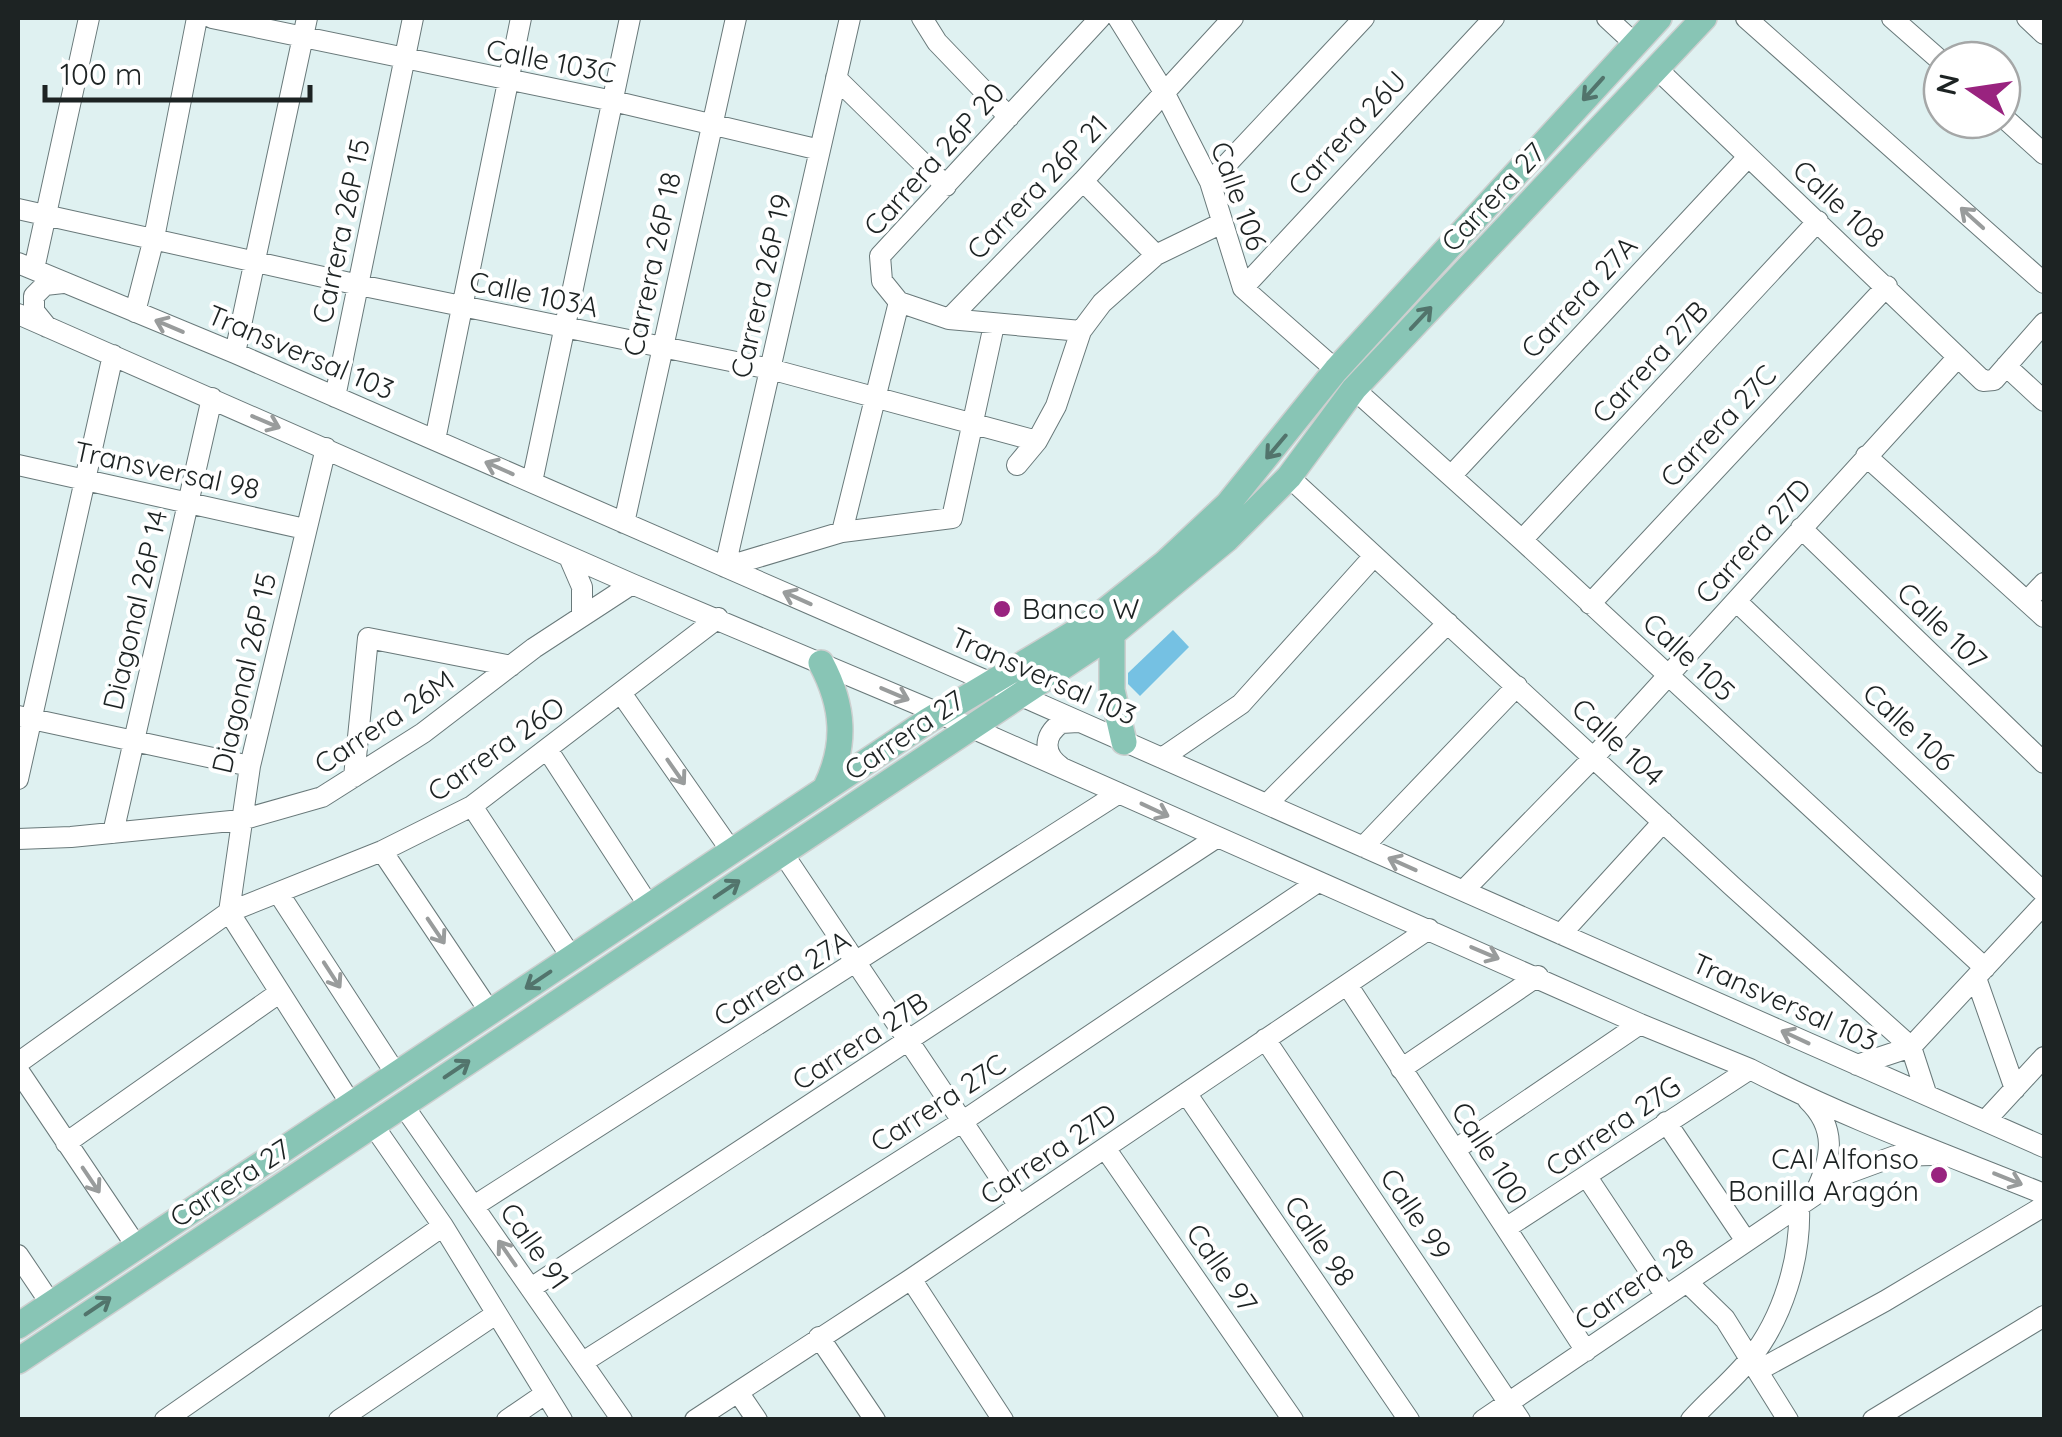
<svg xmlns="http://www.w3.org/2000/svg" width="2062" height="1437" font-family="Quicksand,sans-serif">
  <rect width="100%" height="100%" fill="#dff1f1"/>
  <path fill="#75c1e3" d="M1173 630 1189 647 1140 696 1128 684V673Z"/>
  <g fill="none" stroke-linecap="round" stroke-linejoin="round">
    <g stroke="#69797a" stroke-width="22">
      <path id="minor" d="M212 18 613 101 820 150
        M850 18 725 567 842 532 952 518 994 325
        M922 18 937 42 1009 117
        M1118 18 1164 92 1210 182 1243 288 1336 370
        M1607 18 1635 44
        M1746 18 2044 283
        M1892 18 1942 62
        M2027 18 2044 34
        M1656 68 1983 381 1994 380 2044 323
        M836 78 946 186
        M2002 116 2044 154
        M1083 181 1156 255
        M1210 182 1364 18
        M18 209 359 285 770 369 1037 441
        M18 263 235 353 1019 695 2044 1147
        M34 269 89 18
        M1243 288 1494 18
        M899 302 882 281 880 256 1100 18
        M899 302 949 319 1081 331
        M135 312 154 238 197 18
        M18 314 632 584 929 709 1640 1024 1750 1069C1845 1118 1945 1154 2044 1194
        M949 319 1083 181 1233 18
        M47 327 34 311V296L45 285 63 283
        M235 353 307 18
        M2006 366 2044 401
        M1354 389 1522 540 1985 968
        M335 397 413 18
        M435 440 521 18
        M1866 456 2044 617
        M18 465 305 529
        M1017 465 1037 441 1056 406 1081 331 1102 303 1156 255 1220 224
        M1451 476 1748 157
        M1289 477 1732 886 1911 1047 1926 1093
        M532 482 630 18
        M624 523 736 18
        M1801 528 2044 763
        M842 532 899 302
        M1522 540 1818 221
        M569 557 582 587V616
        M1736 601 2044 893
        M2027 601 2044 583
        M1590 604 1887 286
        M621 693 732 852
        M18 716 250 766
        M547 749 649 906
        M1162 758 1241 704 1374 556
        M1061 767C1043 754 1043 736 1061 723L1078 722
        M354 777 368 638 511 666
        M18 779 113 355
        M1267 804 1448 623
        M472 806 572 958
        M113 833 212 398
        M18 839 71 837 241 820 322 797 423 733 534 648 632 584
        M1363 847 1517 686
        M382 851 490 1012
        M782 852 1019 1206
        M1464 890 1594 757 1958 357
        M279 894 396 1074
        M229 912 250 766 326 448
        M229 912 351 1104
        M1561 934 1663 822
        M1976 978 2015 1089
        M1348 986 1586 1351
        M1265 1039 1520 1420
        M18 1063 229 912 382 851 472 806 718 618
        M1857 1065 1911 1047 2044 904
        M1401 1069 1538 976
        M18 1070 137 1247
        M1186 1093 1409 1420
        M1808 1100C1837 1128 1832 1157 1816 1191
        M403 1105 622 1420
        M1985 1121 2044 1057
        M1666 1122 1746 1241
        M373 1125 443 1226 562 1420
        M66 1143 279 993
        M1105 1148 1293 1420
        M1456 1149 1640 1024
        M1587 1177 1666 1296
        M474 1206 1119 793
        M1506 1228 1750 1069
        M18 1255 51 1304
        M911 1279 1003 1420
        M1687 1282 1725 1319 1788 1420
        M531 1288 1216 838
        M819 1337 875 1420
        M583 1362 963 1121 1318 882
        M1759 1370 1885 1301 2044 1206
        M738 1392 757 1420
        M165 1420 443 1226
        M339 1420 496 1314
        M507 1420 545 1394
        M695 1420 911 1279 1429 929
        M1483 1420 1846 1174 1895 1156 1932 1155
        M1691 1420C1710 1399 1733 1380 1750 1359 1783 1318 1801 1258 1799 1207
        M1873 1420 2044 1316"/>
    </g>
    <g stroke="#cdcfcf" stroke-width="28">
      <path id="major" d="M1112 634V690L1124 742
        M821 663C844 706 847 745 825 789
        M18 1326 929 720 1086 626 1165 563 1228 504 1336 370 1659 18
        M18 1361 1112 634 1227 539 1289 477 1354 389 1704 18"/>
    </g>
    <use href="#minor" stroke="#fff" stroke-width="20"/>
    <use href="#major" stroke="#88c5b5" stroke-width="25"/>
  </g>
  <defs><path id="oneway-shaft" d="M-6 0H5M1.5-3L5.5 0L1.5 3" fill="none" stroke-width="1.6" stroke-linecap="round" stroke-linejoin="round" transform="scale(2.5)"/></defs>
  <g stroke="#52746c">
    <use href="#oneway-shaft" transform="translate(1593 89) rotate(132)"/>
    <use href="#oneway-shaft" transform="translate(1421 318) rotate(-47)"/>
    <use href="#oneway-shaft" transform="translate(1276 447) rotate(130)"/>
    <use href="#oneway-shaft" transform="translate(727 889) rotate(-34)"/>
    <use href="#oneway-shaft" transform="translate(538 980) rotate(146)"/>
    <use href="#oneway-shaft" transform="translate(457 1069) rotate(-34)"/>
    <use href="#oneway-shaft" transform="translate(98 1306) rotate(-34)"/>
  </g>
  <g stroke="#999c9c">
    <use href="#oneway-shaft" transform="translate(1972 218) rotate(-138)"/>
    <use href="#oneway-shaft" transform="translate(169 326) rotate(-157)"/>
    <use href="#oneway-shaft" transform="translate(266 422) rotate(23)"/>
    <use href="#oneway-shaft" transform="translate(499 468) rotate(-156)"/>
    <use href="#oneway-shaft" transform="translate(797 598) rotate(-156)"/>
    <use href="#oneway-shaft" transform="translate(895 694) rotate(23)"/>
    <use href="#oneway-shaft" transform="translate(676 772) rotate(55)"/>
    <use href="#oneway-shaft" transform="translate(1155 810) rotate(25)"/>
    <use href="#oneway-shaft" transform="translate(1402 864) rotate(-156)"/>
    <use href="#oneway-shaft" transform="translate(436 931) rotate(56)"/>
    <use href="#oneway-shaft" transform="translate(1485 953) rotate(23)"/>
    <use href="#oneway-shaft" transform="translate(332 975) rotate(57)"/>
    <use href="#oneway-shaft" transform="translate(1795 1037) rotate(-155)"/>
    <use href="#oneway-shaft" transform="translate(2008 1179) rotate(22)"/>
    <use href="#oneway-shaft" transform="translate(91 1180) rotate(56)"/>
    <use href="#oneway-shaft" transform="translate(507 1253) rotate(-125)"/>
  </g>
  <g fill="#99237f" stroke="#fff" stroke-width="4">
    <circle cx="1002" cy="609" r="10"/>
    <circle cx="1939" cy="1175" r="10"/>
  </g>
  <g text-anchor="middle" stroke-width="8" stroke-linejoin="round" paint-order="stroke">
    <g font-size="28" fill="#1d2323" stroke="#fff">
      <text transform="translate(551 61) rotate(11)" y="10">Calle 103C</text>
      <text transform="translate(1347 133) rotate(-47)" y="10">Carrera 26U</text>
      <text transform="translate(934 159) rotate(-48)" y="10">Carrera 26P 20</text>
      <text transform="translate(1037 187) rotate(-46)" y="10">Carrera 26P 21</text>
      <text transform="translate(1239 196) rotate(70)" y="10">Calle 106</text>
      <text transform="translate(1493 197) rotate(-47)" y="10">Carrera 27</text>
      <text transform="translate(1839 204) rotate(43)" y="10">Calle 108</text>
      <text transform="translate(341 231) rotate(-78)" y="10">Carrera 26P 15</text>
      <text transform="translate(652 264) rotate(-78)" y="10">Carrera 26P 18</text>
      <text transform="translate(761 286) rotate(-77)" y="10">Carrera 26P 19</text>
      <text transform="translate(534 294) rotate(12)" y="10">Calle 103A</text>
      <text transform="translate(1579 297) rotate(-47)" y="10">Carrera 27A</text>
      <text transform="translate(301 352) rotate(23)" y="10">Transversal 103</text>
      <text transform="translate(1650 362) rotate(-47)" y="10">Carrera 27B</text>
      <text transform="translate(1718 426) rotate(-47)" y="10">Carrera 27C</text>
      <text transform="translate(167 470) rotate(12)" y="10">Transversal 98</text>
      <text transform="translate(1753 541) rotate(-48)" y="10">Carrera 27D</text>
      <text transform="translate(135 610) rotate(-77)" y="10">Diagonal 26P 14</text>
      <text transform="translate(1942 626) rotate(44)" y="10">Calle 107</text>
      <text transform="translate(1689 657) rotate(43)" y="10">Calle 105</text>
      <text transform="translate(244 673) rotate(-77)" y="10">Diagonal 26P 15</text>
      <text transform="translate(1044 676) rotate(24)" y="10">Transversal 103</text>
      <text transform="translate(384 722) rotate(-34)" y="10">Carrera 26M</text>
      <text transform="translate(1909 727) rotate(43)" y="10">Calle 106</text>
      <text transform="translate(904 735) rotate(-34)" y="10">Carrera 27</text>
      <text transform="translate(1618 742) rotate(43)" y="10">Calle 104</text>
      <text transform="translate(496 749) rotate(-35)" y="10">Carrera 26O</text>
      <text transform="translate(782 978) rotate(-32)" y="10">Carrera 27A</text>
      <text transform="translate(1785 1002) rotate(24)" y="10">Transversal 103</text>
      <text transform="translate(860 1041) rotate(-33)" y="10">Carrera 27B</text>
      <text transform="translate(938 1103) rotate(-33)" y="10">Carrera 27C</text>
      <text transform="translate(1613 1126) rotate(-34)" y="10">Carrera 27G</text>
      <text transform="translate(1490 1153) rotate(57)" y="10">Calle 100</text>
      <text transform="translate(1048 1154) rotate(-34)" y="10">Carrera 27D</text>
      <text transform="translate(230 1183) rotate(-33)" y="10">Carrera 27</text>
      <text transform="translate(1416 1214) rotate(56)" y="10">Calle 99</text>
      <text transform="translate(1320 1241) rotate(56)" y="10">Calle 98</text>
      <text transform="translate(535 1246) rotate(55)" y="10">Calle 91</text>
      <text transform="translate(1222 1268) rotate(55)" y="10">Calle 97</text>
      <text transform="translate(1634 1284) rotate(-35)" y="10">Carrera 28</text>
    </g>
    <g font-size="28" fill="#1d2323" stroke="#fff" text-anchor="start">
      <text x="1022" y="619">Banco W</text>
      <text x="1919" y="1169" text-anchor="end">CAI Alfonso<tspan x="1919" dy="32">Bonilla Aragón</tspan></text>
    </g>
  </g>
  <rect width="2062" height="1437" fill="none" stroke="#1d2323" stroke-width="40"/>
  <g transform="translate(1972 90) rotate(283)"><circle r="48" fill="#ffffff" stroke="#a5a7a7" stroke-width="2.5"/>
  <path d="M0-8L18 38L0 25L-18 38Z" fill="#99237f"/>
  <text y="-15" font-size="28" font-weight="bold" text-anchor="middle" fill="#1d2323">N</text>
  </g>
  <path d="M45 85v15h265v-15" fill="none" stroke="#1d2323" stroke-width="5"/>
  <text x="60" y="85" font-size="30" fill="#1d2323" stroke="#ffffff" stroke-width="8" paint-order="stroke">100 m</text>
</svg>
